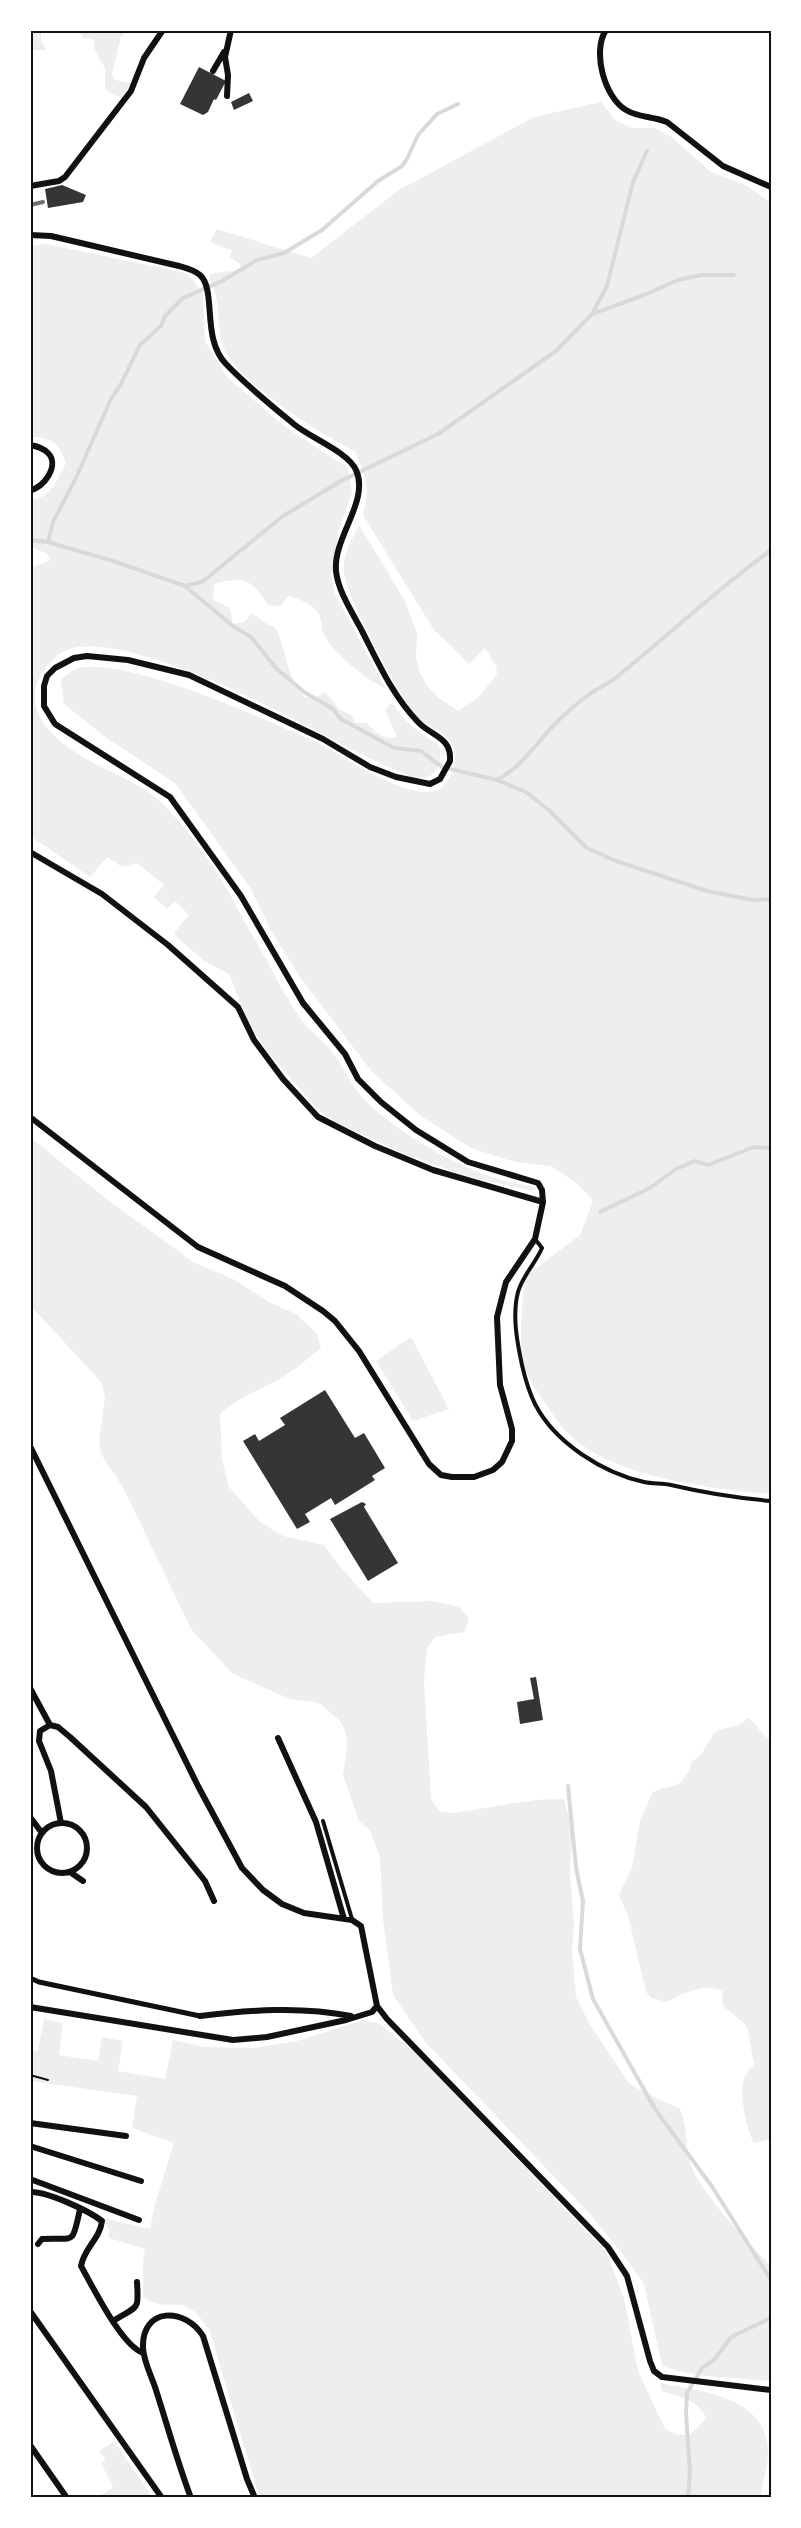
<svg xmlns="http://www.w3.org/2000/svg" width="801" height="2528" font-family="Roboto,sans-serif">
  <rect width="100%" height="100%" fill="#fff"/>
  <path fill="#eee" d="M30 30H45L41 32V40L47 50H30Z
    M79 30H128L121 37 112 74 115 80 131 83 121 98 105 90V68L95 51 94 39 83 38Z
    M601 102 615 120 632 128H655L673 138 711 172 748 186 771 203V1494C712 1489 616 1478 571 1436 560 1426 552 1413 543 1400 539 1393 532 1385 529 1377 515 1347 523 1308 525 1277L580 1235 593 1201 578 1184 551 1166 515 1162 471 1148 421 1116 372 1072 300 977 271 931 251 889 175 783 108 739 64 704 61 679C66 676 71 671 76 669 122 654 271 722 318 743 350 759 380 783 416 791 423 793 432 791 439 790 451 779 459 763 453 746 447 731 428 728 418 718 401 700 345 595 344 572 342 555 352 540 359 525L404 599 417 633 416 657 420 673 428 687 439 698 458 711 478 698 497 674 496 666 485 648 469 664 434 630 363 515C371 487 365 477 355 451 322 435 241 384 225 351 217 335 220 315 216 297 214 290 211 282 209 275 218 270 229 274 241 268L240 264 230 257 232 251 210 242 217 229 311 258 399 190 534 117Z
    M47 244 185 273 193 279 203 294 205 341 227 377 284 426 348 468 352 493 339 529 331 574 335 594 386 689C366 679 333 654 323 633 321 629 322 624 321 620 317 605 301 600 289 596L280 606 268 605C252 579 244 576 214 584L213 600 230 608 233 624 245 622 252 613 268 625 275 627C288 651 285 675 304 697L315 698 325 692 339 709 353 716 355 723H367C376 733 382 740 397 737L385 710 392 702C402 721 421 734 439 745 443 761 437 781 416 778 411 778 404 773 400 772 377 762 355 752 334 740 279 711 125 629 66 650 57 654 46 666 41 675 29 694 36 716 50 731 80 764 118 770 152 795 166 805 187 830 197 844 225 880 243 921 266 959 277 980 289 1003 303 1022 311 1032 321 1039 329 1048 342 1063 349 1083 363 1098 392 1130 457 1167 498 1179 509 1183 522 1184 534 1187L536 1189 531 1191 467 1176 404 1154 335 1122 316 1108 268 1052 248 1023 229 974 204 961 176 936 174 933 189 915 175 901 167 909 154 897 164 885 137 863 122 867 107 857 90 877 30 836V568L49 561 50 558 46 553 30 547V499C51 500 58 478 66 463 56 439 54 440 30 436V246Z
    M30 1137 104 1197 193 1262 233 1279 269 1302 296 1314 317 1334 321 1348C309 1358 297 1368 284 1376 262 1390 239 1396 220 1414L222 1459 229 1487 259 1521 283 1536 324 1545 342 1569 373 1603 433 1601 459 1607 469 1618 465 1632 435 1637 427 1648 424 1680 431 1799 439 1811 453 1813 535 1800 564 1799 572 1830 570 1875 574 1922 572 1952 576 1997 589 2023 629 2083 640 2090 680 2109C689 2128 684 2148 692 2168 702 2193 750 2247 771 2265V2381C744 2378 684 2378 662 2365L644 2284 628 2261 589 2213 426 2043 393 1995 383 1919 380 1857 370 1830 359 1821 343 1775 347 1748 346 1734 341 1722 319 1703 290 1699 233 1674 191 1629 124 1489 101 1454 99 1440 105 1398 102 1383 30 1305Z
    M411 1337 449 1409 413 1421 376 1361Z
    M749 1718C758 1725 760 1735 771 1739V2139L754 2143C746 2129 738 2091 745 2076 747 2072 752 2068 754 2064L747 2026 723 2006 722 1991C703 1983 684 1993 667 2002L651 1998 646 1992 628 1916 619 1895 632 1868 640 1821 652 1793 659 1789 674 1786 681 1782 690 1770 691 1763 702 1753 714 1733 721 1729 736 1726Z
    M44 2019 63 2023 59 2055 98 2061 102 2037 123 2041 118 2071 165 2079 173 2040 205 2047 254 2048 297 2041 363 2020 380 2024 416 2053 606 2252 624 2298 638 2371 665 2429 678 2435H690L706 2418C700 2401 678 2396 662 2391L660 2383C703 2392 770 2396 768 2456 767 2470 762 2485 760 2498H262L258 2493 210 2332C182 2286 176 2317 143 2297 144 2280 141 2266 145 2249L109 2238V2229L103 2218 150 2229 155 2204 174 2143 132 2128 137 2096 30 2081V2050L38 2051Z
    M114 2441 153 2498H97L113 2487 101 2463 106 2459 99 2451Z"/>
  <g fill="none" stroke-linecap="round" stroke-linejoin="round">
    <path stroke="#d9d9d9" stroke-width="4" d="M592 314 644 295 678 280 701 275H734
      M30 540 48 542 113 561 185 586 234 627 251 637 276 668 304 692 333 709 341 719 394 748 421 751 442 767 497 780 526 792 550 811 587 848 616 861 707 891 753 900 771 899
      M48 542 53 522 76 478 111 399 121 384 140 345 161 326 165 316 183 298 222 281 257 260 284 253 322 230 378 181 402 166 407 159 418 135 437 114 458 104
      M185 586 202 582 283 516 341 481 438 434 556 351 592 314 607 286 633 182 647 151
      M497 780C523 766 536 743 556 723 566 713 580 701 591 693 600 687 610 683 618 676 670 634 717 589 771 550
      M600 1212 650 1188 676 1169 695 1161 708 1165 754 1147 771 1148
      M568 1786 576 1868 583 1901 580 1949 593 1999 655 2109 713 2188 771 2280
      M688 2498 690 2471 686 2414 687 2393 702 2368 715 2359 731 2337 771 2318"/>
  </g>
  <path fill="#353535" d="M199 67 226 81 216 100 214 99 208 112 203 115 180 104Z
    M249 93 253 101 234 110 231 102Z
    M62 185 86 195 83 202 48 208 45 189Z
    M325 1390 355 1438 364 1433 385 1468 372 1476 375 1480 335 1505 331 1498 305 1514 310 1522 297 1529 243 1441 255 1434 259 1441 285 1425 280 1418Z
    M362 1502 366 1504 364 1507 398 1563 368 1581 330 1519Z
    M536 1677 543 1720 520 1724 517 1702 534 1699 530 1678Z"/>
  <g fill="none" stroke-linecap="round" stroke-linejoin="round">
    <path stroke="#111" stroke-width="2" d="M768 30 771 32
      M30 2075 48 2080"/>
    <path stroke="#111" stroke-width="4" d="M535 1239 542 1248C535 1264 523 1275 518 1292 512 1315 517 1342 522 1365 525 1378 529 1392 535 1404 555 1443 603 1473 644 1482 653 1484 662 1483 671 1485 705 1493 737 1498 771 1501
      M323 1821 352 1919"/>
    <path stroke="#111" stroke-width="5" d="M30 1978 39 1982 200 2016"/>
    <path stroke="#111" stroke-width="6" d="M606 30C592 51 604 97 626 110 639 118 653 116 667 122L723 166 771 187
      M213 71 224 52
      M227 96 228 75 225 57 231 30
      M30 186 59 181 65 177 131 91 144 58 163 30
      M30 235 51 236 179 266C186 268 194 270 200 275 217 291 201 338 226 364 247 386 272 406 295 425 311 438 348 452 356 470 370 501 333 537 336 571 338 591 352 612 361 629 378 662 392 695 418 722 431 736 452 737 450 761L440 779 430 784 396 777 370 767 323 739 189 675 128 660 87 656 74 658 55 668 47 676 44 686V706L55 724 170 797 241 896 303 1003 345 1054 358 1079 381 1102 416 1130 468 1162 538 1183 542 1190 543 1202 535 1239 506 1282 497 1317 500 1385 512 1429V1441L502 1462 493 1470 474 1477H452L441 1475 429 1464 359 1351 335 1321 323 1311 285 1286 198 1247 30 1117
      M30 445C36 446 43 448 48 453 60 465 44 488 30 490
      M30 852 102 894 168 945 238 1007 254 1040 283 1079 318 1117 375 1146 433 1170 543 1202
      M30 1446 198 1786 242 1868 263 1890 282 1904 304 1913 352 1920 361 1926 377 2006 387 2019 608 2247 627 2276 650 2361 654 2371 662 2377 771 2390
      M30 1688 50 1725
      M278 1738 316 1822 344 1919
      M30 1817 42 1833
      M37 1848a25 25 0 1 1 50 0a25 25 0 1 1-50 0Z
      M61 1823 51 1771 39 1741 40 1731 50 1725 58 1727 70 1737 146 1807 205 1881 214 1901
      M70 1872 83 1881
      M30 2007 233 2040 267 2037 346 2020 372 2012 377 2006
      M200 2016C250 2010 301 2006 351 2016
      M30 2123 126 2136
      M30 2146 141 2181
      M30 2179 139 2220
      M30 2192C47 2191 89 2211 102 2221 100 2239 84 2248 81 2266 93 2287 121 2345 143 2353
      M38 2244 42 2239C75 2237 72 2247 80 2209
      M30 2311 162 2498
      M113 2321C138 2305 139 2312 137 2282
      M30 2445 67 2498
      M191 2498C177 2461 167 2424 155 2387 151 2375 143 2360 143 2347 142 2307 185 2307 203 2336L247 2479 255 2498"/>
    <path stroke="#707070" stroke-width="4" d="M30 205 43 202"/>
  </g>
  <rect width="801" height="2528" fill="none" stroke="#ffffff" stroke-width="63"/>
  <rect x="32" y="32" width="738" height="2464" fill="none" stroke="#111" stroke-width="2"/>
</svg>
